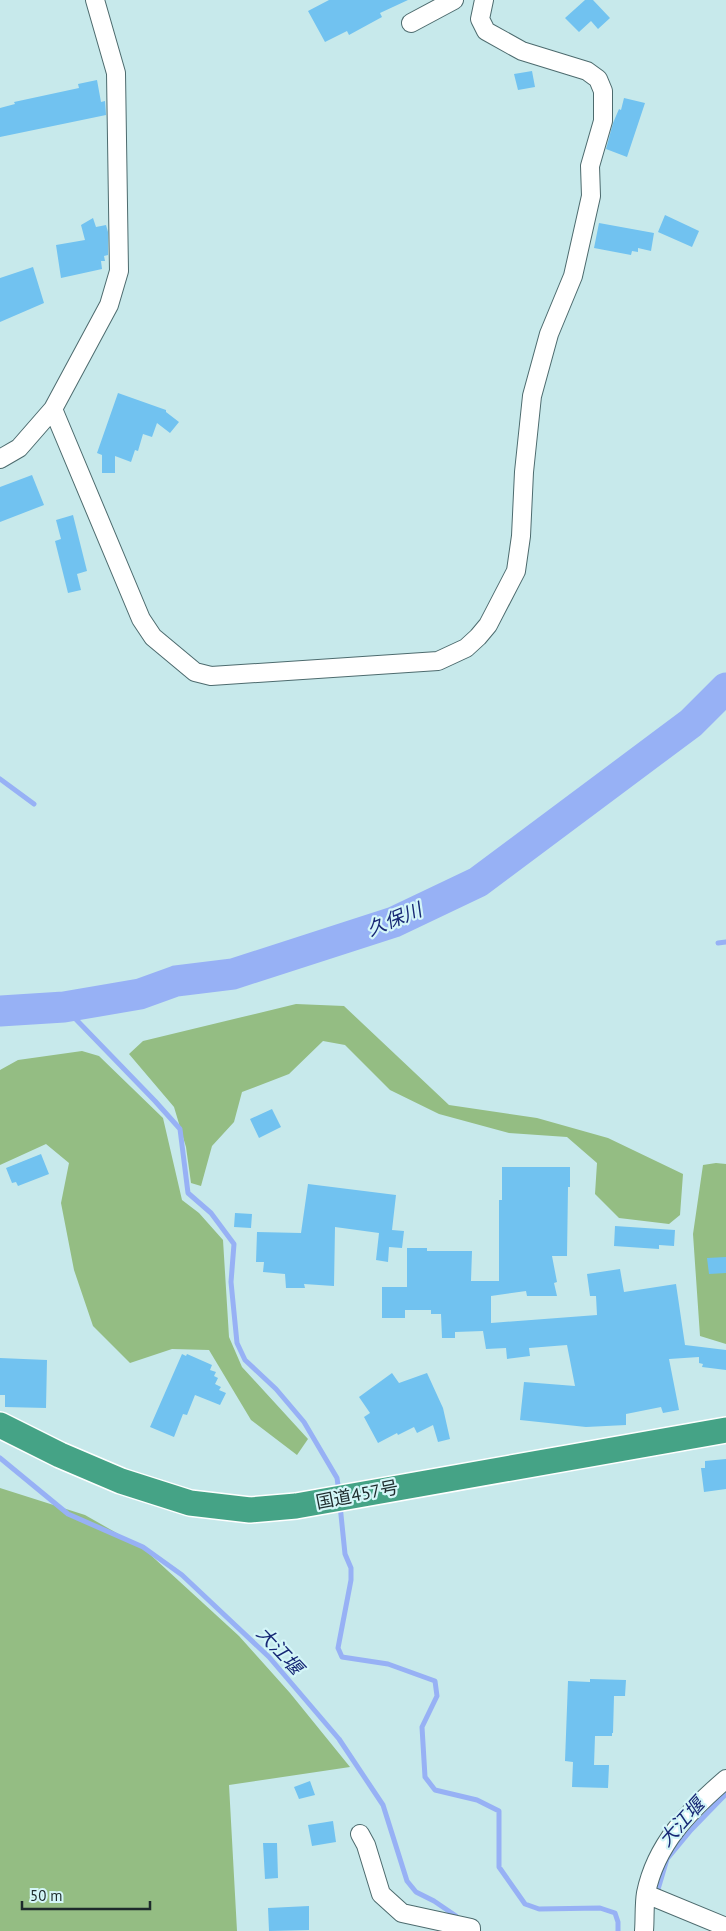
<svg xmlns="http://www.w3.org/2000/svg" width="726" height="1931" font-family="'PT Sans','Noto Sans JP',sans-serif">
  <rect width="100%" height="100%" fill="#c7e9eb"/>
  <path fill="#94bd83" d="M296 1004 344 1006 449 1105 537 1118 608 1138 683 1174 680 1215 669 1224 619 1218 595 1194 597 1163 567 1137 509 1133 439 1114 390 1090 345 1045 323 1041 289 1074 242 1092 234 1122 212 1146 201 1186 191 1183 186 1147 174 1107 129 1054 143 1041Z
    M82 1051 99 1056 163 1118 182 1200 199 1213 223 1240 229 1337 242 1367 308 1439 297 1455 251 1420 209 1350 172 1349 130 1363 93 1326 74 1270 61 1203 69 1163 46 1144 0 1165V1070L18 1060Z
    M716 1163 726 1164V1344L700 1336 693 1234 703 1165Z
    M0 1488 85 1515 143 1548 239 1636 290 1693 350 1767 229 1785 237 1931H0Z"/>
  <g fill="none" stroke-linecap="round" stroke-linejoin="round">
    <path stroke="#97b1f5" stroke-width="5" d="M0 779 34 804
      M718 943 726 942
      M64 1007 155 1101 180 1129 188 1193 211 1213 234 1244 231 1282 237 1343 245 1360 276 1389 304 1422 337 1478 339 1492
      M0 1458 68 1514 143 1547 182 1575 269 1657 339 1739 383 1805 407 1881 416 1892 434 1901 456 1916 458 1922
      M340 1505 345 1554 351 1568V1580L338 1648 342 1657 388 1664 435 1681 437 1696 422 1727 425 1777 435 1790 477 1800 499 1811V1867L525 1904 539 1909 600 1908 615 1913 618 1922V1931
      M656 1896 667 1859 691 1830 726 1794"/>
    <path stroke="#97b1f5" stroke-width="31" d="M0 1011 64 1007 140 994 176 981 233 974 394 922 478 882 691 723 726 688"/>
  </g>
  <path fill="#71c2f0" d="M329 0H408L380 13 382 17 349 35 347 31 325 42 308 11Z
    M585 0H593L610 18 598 29 591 21 579 32 565 18Z
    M532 71 535 87 518 90 514 74Z
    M97 80 101 102 105 101 106 115 0 137V108L15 104 14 102 79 88 78 84Z
    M624 98 645 103 627 157 606 149 613 123 619 109 621 110Z
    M665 215 699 231 692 247 658 232Z
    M93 218 96 227 106 225 108 232V255L104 256 105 261H101L102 269 61 278 56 245 85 240 81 225Z
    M599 223 654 233 651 251 638 248V252L632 251 631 255 594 248Z
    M33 267 44 303 0 322V278Z
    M118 393 166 410V412L179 422 170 433 157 423 152 437 143 434 138 451 135 450 131 462 115 456V473H102V455L97 453Z
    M32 475 44 505 0 522V487Z
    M73 515 87 571 77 574 81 590 68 593 55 541 61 539 56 520Z
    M272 1109 281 1127 259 1138 250 1119Z
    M41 1154 49 1174 18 1186 16 1182 12 1183 6 1168Z
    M502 1167H570V1187H568L567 1256H552L557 1282 554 1283 557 1296H527L526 1291 491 1296V1323L597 1315 596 1296H590L587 1274 620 1269 624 1292 676 1284 685 1345 726 1350V1370L702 1367 703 1364 699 1363V1357L669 1359 679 1410 663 1413 661 1407 626 1414V1425L586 1427 520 1420 524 1382 575 1386 567 1345 529 1348 530 1356 507 1359 506 1348 486 1349 483 1331 455 1332V1338H442L441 1314H431V1310H405V1318H382V1287H407V1248H427V1251H472L471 1281H499V1200H502Z
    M308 1184 396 1195 392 1230 404 1231 402 1248 389 1247 388 1262 376 1260 379 1233 335 1227 334 1286 304 1284 305 1288H286L285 1274 263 1272 264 1262H256L257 1232 301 1233Z
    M235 1213 252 1214 251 1228 234 1227Z
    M615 1226 675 1230 674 1246 659 1245V1249L614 1246Z
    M726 1257V1273L709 1274 707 1258Z
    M182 1354 186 1356 187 1354 212 1365 210 1370 216 1372 214 1376 218 1378 215 1384 221 1387 219 1390 226 1393 220 1405 195 1395 187 1415 183 1414 174 1437 150 1427Z
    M0 1358 47 1360 46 1408 5 1407V1395H0Z
    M392 1373 399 1383 427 1373 443 1408 450 1439 438 1442 433 1425 417 1433 414 1427 398 1435 397 1433 378 1443 364 1417 370 1413 359 1397Z
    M726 1459V1489L704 1492 701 1468H705V1461Z
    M590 1679 626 1680 625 1696H614L613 1733H612V1736H595L594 1765H609L608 1788 572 1787 573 1762 565 1761 568 1681 590 1682Z
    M310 1781 315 1795 299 1799 294 1787Z
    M333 1821 336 1842 312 1846 308 1825Z
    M263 1843H277L278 1878 265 1879Z
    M309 1906V1930L269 1931 268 1908Z"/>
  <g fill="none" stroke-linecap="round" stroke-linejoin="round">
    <g stroke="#4d6b6e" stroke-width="20">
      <path id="minor" d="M411 23 454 0
        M53 409 141 619 153 637 195 672 211 676 438 661 466 648 478 637 488 625 516 571 521 536 524 472 532 396 549 334 573 276 591 196 590 166 603 121V91L598 79 587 71 522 51 486 31 480 19 484 0
        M0 459 19 448 53 409 109 305 119 271 116 73 95 0
        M360 1834 366 1845 381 1894 402 1913 471 1928V1931
        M646 1894 726 1927
        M644 1931C645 1919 644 1905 646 1893 656 1844 689 1811 726 1779"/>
    </g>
    <g stroke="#fff" stroke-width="28">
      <path id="highway" d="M0 1425 60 1455 121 1481 190 1503 250 1510 296 1506 726 1430"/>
    </g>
    <use href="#minor" stroke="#fff" stroke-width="18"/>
    <use href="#highway" stroke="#45a386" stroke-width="25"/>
  </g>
  <g text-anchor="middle" stroke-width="4.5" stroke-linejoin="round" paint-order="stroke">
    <g font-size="18" fill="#1e2b2c" stroke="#d4f6f8">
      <text transform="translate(357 1495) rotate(-11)" y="6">国道457号</text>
    </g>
    <g font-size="19" font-style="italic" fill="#172875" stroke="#d4f6f8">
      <text transform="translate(394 919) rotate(-22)" y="7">久保川</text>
      <text transform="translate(280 1650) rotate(47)" y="7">大江堰</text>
      <text transform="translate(681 1822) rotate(-48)" y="7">大江堰</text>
    </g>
  </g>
  <path d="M22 1901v8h128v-8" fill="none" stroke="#1e2b2c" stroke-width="2.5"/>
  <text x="30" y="1901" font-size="15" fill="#1e2b2c" stroke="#d4f6f8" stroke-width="4" paint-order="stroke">50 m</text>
</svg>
